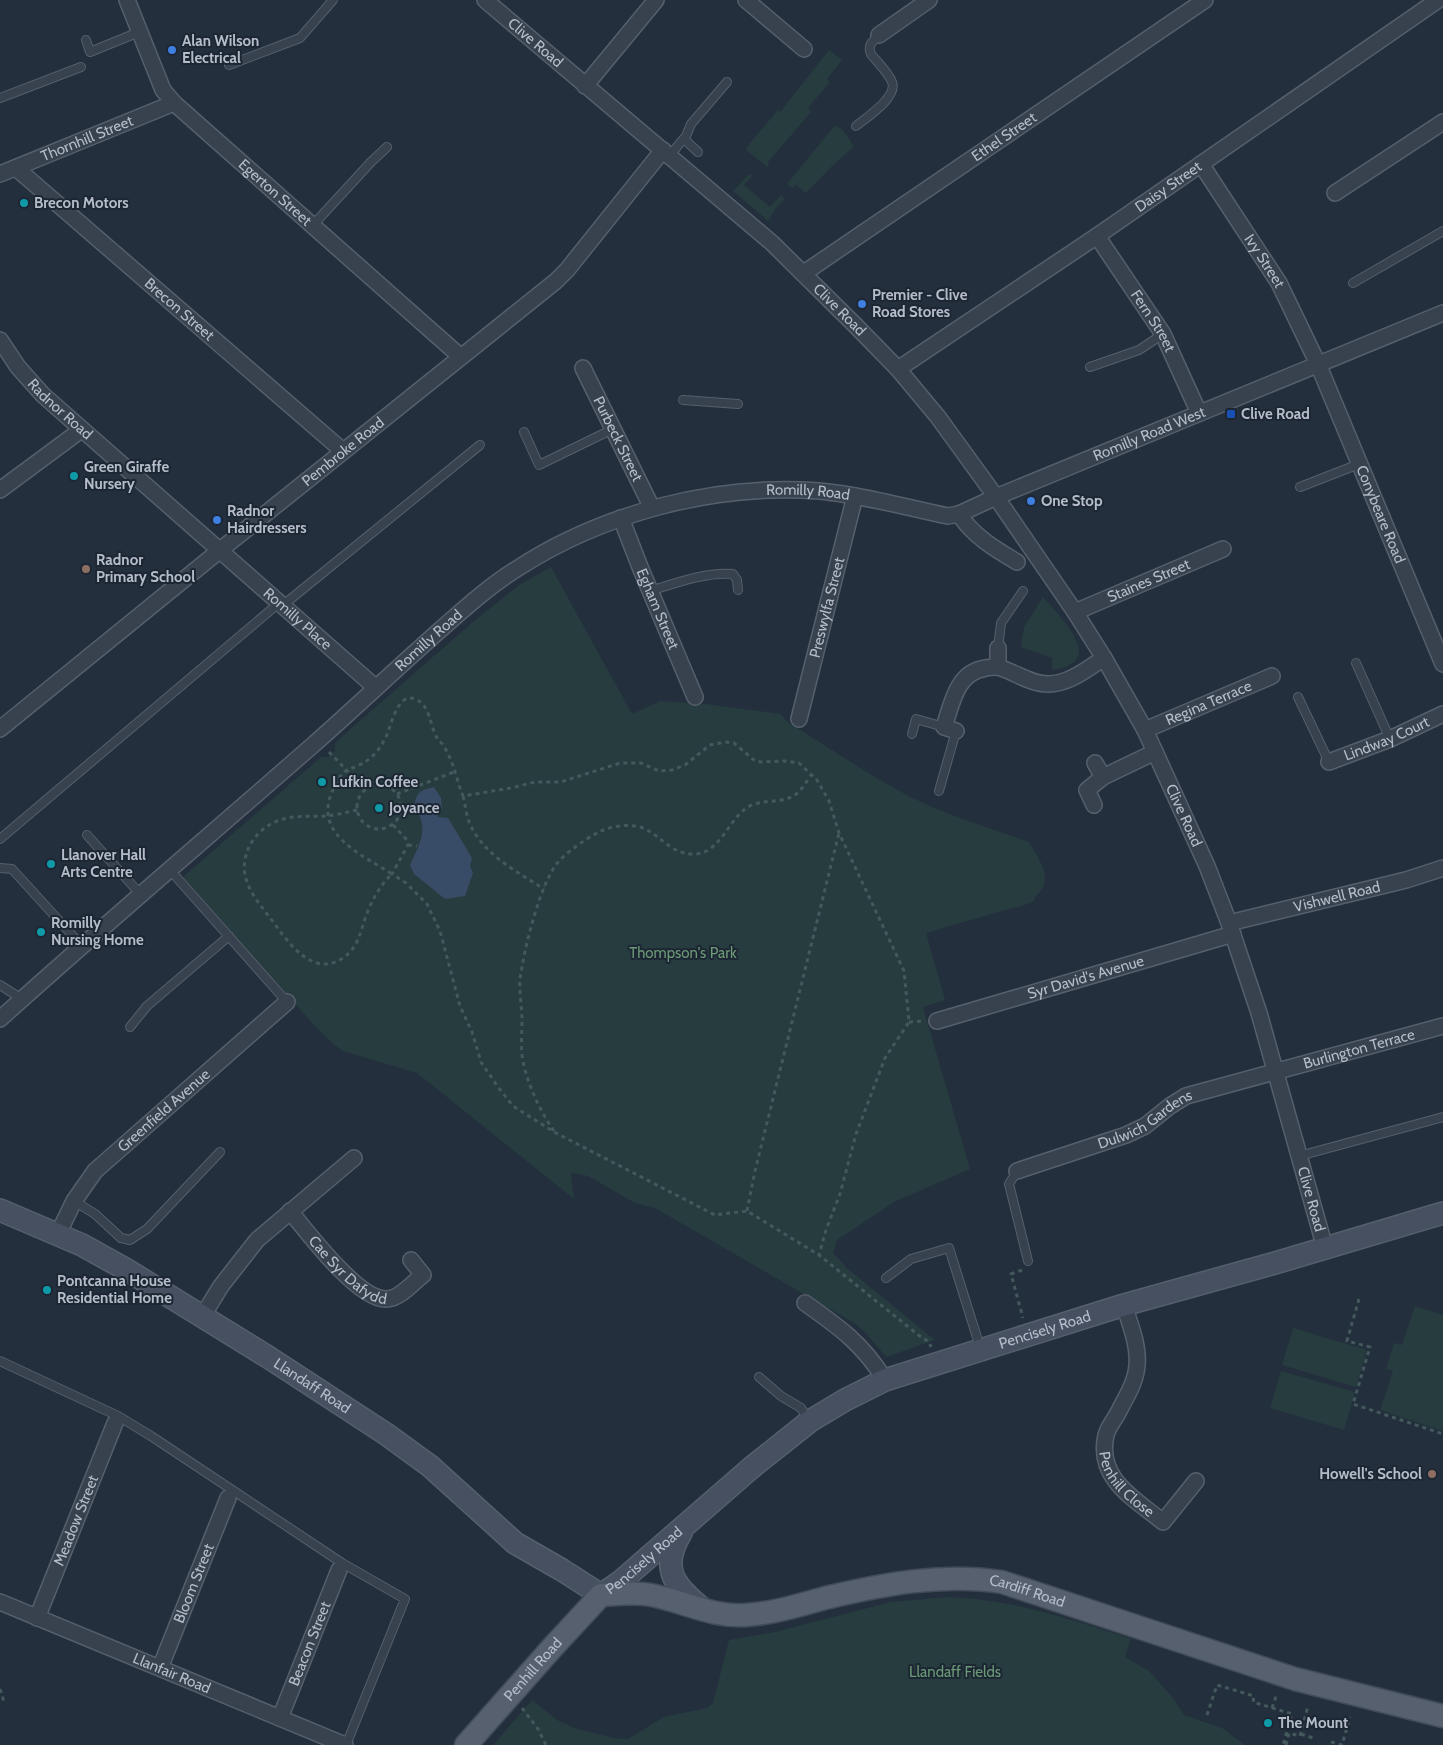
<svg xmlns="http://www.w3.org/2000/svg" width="1443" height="1745" font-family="Cabin,sans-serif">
  <rect width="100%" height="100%" fill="#242f3e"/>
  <path fill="#263c3f" d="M829 50 842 60 827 79 830 82 808 108 811 112 768 162 769 164 767 167 745 149 778 110 780 112Z
    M835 125 843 130 854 147 835 163 806 193 796 185 793 188 787 184Z
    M749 174 752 176 744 185 770 207 781 195 785 199 776 208 768 221 733 191Z
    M551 567 632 714 660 701 706 704 780 714 789 723C832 749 875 780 921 802 956 818 993 829 1029 842 1040 862 1056 879 1034 898L1035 901C1025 904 1023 907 1012 908L926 933 945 1000 923 1007 970 1169 894 1202 837 1240 833 1253 848 1269 935 1340 886 1357 865 1332 854 1323 655 1208 635 1203 588 1176 571 1173 574 1199 417 1073 343 1051C323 1037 308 1018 292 1000 254 960 219 918 183 877L321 757H328L335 751V743L339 739 474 621 519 585Z
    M1043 597C1053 609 1093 647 1074 662 1067 667 1061 669 1052 670V658L1021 647 1024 627Z
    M1415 1306 1443 1315V1431L1380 1410 1393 1371 1386 1369 1394 1343 1402 1345Z
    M1293 1328 1367 1350 1356 1387 1282 1365Z
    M1281 1371 1355 1392 1344 1430 1270 1408Z
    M948 1597C1015 1600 1067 1618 1131 1639L1125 1657 1149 1671 1174 1699 1184 1715 1222 1728 1245 1745H493L532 1700 557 1720 575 1728 614 1738 628 1739 664 1717 707 1708 713 1703 729 1640 775 1632 891 1602Z"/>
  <path fill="#394c67" d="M434 787 441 798 442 808 438 814V817L448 818 472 858 470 866 473 873 465 896 445 899 414 874 410 865C420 843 430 828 414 807 417 791 419 791 434 787Z"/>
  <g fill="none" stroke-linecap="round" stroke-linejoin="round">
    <g stroke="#565f6c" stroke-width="10">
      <path id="lane" d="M86 40 90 52 139 32
        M229 65 300 38 333 0
        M0 98 81 67
        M856 126C867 117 898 97 892 82 888 72 877 62 871 54 867 45 873 41 879 35
        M684 139 698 152
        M669 156 686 136 691 124 727 82
        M313 225 371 162 387 147
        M1353 283 1443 231
        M1090 367 1139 350 1163 334
        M683 400 738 404
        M524 432 539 465 613 429
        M1300 487 1359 464
        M650 591C676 583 705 572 733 574L737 580 738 590
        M282 606 480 445
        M998 648 1001 623 1023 591
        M1356 663 1390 739
        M1298 697 1329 762
        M912 734 916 719 944 727
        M939 791 956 731
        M87 835 142 896
        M0 839 279 603
        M0 868 12 869 83 947
        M170 870 287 1002
        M0 985 22 999
        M130 1027 147 1006 229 936
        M1299 1156 1443 1117
        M1017 1171 1009 1184 1028 1261
        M74 1201 95 1214 121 1238 130 1240 147 1229 220 1152
        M886 1278 911 1259 949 1248 980 1347
        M0 1361 118 1416 151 1436 342 1563 405 1599 346 1745
        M759 1377 781 1396 801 1408 809 1421"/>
    </g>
    <g stroke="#565f6c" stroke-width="18">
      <g id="street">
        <path id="s1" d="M127 0 163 90 174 103 461 357"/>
        <path id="s2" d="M485 0 772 243 856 326 898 369 938 417 996 497 1075 612 1104 658 1145 730 1207 866 1229 923 1259 1013 1325 1248"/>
        <path d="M746 0 804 49"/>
        <path d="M879 35 929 0"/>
        <path d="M585 86 656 0"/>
        <path id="s3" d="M1201 164 1279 283 1318 364 1443 664"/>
        <path id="s4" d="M16 168 343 451"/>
        <path id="s5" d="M0 174 174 103"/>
        <path d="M1335 193 1443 122"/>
        <path id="s6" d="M1097 236 1163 334 1199 413"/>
        <path id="s7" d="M804 273 1205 0"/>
        <path id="s8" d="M0 340 18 367 43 395 375 687"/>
        <path id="s9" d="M583 368 652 508"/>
        <path id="s10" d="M898 369 1097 236 1438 0"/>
        <path d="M0 490 81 430"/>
        <path d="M959 514C973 536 995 549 1017 562"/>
        <path id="s11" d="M621 518 640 567 695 697"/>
        <path id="s12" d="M1075 612 1223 549"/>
        <path d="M998 648V666"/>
        <path id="s13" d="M799 719 855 496"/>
        <path id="s14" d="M0 729 219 551 556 281 567 270 663 150"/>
        <path id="s15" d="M1145 730 1272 676"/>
        <path d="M956 731 944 727C952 704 956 672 986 668 991 667 996 666 1001 668 1016 673 1031 684 1048 684 1069 684 1087 669 1104 658"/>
        <path id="s16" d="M1329 762 1390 739 1443 714"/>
        <path d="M1095 763 1103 777"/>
        <path d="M1094 805 1087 790 1103 777 1155 752"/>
        <path id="s17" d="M1229 923 1406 880 1443 868"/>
        <path id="s18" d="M0 1019C103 926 209 836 313 745 356 707 397 668 440 630 464 609 488 587 515 570 602 513 716 483 819 491 862 495 905 507 948 516L959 514 996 497 1443 313"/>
        <path id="s19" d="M937 1021 1233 934"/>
        <path id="s20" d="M1017 1171 1126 1135 1145 1126 1170 1106 1186 1096 1443 1026"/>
        <path id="s21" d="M290 1211C308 1233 357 1298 385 1299 399 1300 412 1283 423 1275L411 1260"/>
        <path id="s22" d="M58 1234 74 1201 95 1171 287 1002"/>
        <path d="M805 1303C839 1327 863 1344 885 1380"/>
        <path id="s23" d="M1124 1305C1130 1324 1139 1346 1137 1365 1136 1382 1126 1397 1119 1411 1115 1419 1108 1427 1106 1435 1096 1479 1135 1499 1163 1522L1196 1481"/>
        <path d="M202 1317 221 1286 257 1240 354 1158"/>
        <path id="s24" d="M0 1602 345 1745"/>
        <path id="s25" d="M37 1618 115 1423"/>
        <path id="s26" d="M160 1668 228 1498"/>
        <path id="s27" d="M280 1718 339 1570"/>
      </g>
    </g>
    <g stroke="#565f6c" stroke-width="24">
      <g id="secondary">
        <path id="s28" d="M0 1210 82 1245 127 1270 268 1357 386 1434 430 1466 515 1543 562 1570 601 1595 620 1582 751 1468 810 1421 845 1400 885 1380 1124 1305 1275 1263 1443 1213"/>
        <path d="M681 1533C659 1569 675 1587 704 1610"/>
      </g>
    </g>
    <g stroke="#414a57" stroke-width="25">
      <g id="primary">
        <path id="s29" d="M466 1745 551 1649 601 1595C618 1594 634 1592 651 1595 683 1601 714 1618 747 1615 774 1613 800 1605 825 1598 884 1584 942 1573 1002 1582L1295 1679 1443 1716"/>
      </g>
    </g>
    <path stroke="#44595c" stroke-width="3" stroke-dasharray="4 4" stroke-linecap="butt" d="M329 752 365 789
      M357 807a22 22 0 1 1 44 0a22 22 0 1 1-44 0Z
      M397 794 454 772
      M463 796C465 804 466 812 468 819 480 853 516 871 544 889
      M357 810C347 812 337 815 327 816 308 817 289 814 271 824 263 828 254 837 250 845 234 877 255 898 274 923 285 938 297 955 314 962 324 966 334 964 343 958 359 947 360 932 366 916 372 900 380 885 392 874 363 855 313 835 332 792 335 785 340 774 347 770 350 768 354 768 357 766 371 760 379 751 386 737 391 727 397 692 415 699 430 704 430 726 437 738 440 742 444 745 446 750 454 764 457 781 463 796L511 788 535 782H561L620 763H641L659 771 672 770 685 765 710 745 725 742 734 743 755 761 761 762 785 761 799 763 817 780 829 801 839 833 904 971 909 1022 885 1058 856 1134 840 1194 826 1230 819 1255
      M393 825 407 840 408 845 392 874 406 883 427 904 440 931 460 1006 472 1032 481 1062 498 1087 513 1106 554 1132 715 1215 747 1211 819 1255 917 1334 929 1342 931 1347
      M408 845 417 846
      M909 1022 923 1021
      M554 1131C540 1111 530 1089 524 1066 520 1052 522 1035 522 1021 522 1007 519 992 520 979 524 950 540 882 559 861 570 850 585 839 599 832 611 826 630 823 643 828 660 835 671 854 693 854 718 855 728 822 745 809 758 799 776 803 789 798 799 795 806 782 812 774
      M747 1211 755 1171 839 833
      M1022 1270 1011 1274 1023 1318
      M1359 1299 1347 1341 1370 1347 1353 1404 1443 1434
      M0 1689 4 1702
      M522 1708 538 1729 546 1745
      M1272 1708 1277 1693
      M1207 1715 1217 1685 1254 1696 1253 1702 1292 1714 1283 1745
      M1301 1734 1313 1738
      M1331 1742 1342 1745 1350 1717
      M1286 1745 1289 1733 1300 1736 1308 1706"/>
    <use href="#lane" stroke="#38414e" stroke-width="8"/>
    <use href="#street" stroke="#38414e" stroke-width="15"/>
    <use href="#secondary" stroke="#465061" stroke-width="21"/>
    <use href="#primary" stroke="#56606e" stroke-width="22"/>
  </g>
  <g fill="#3f7fe0" stroke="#1d2633" stroke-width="2">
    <circle cx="172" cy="50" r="5"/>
    <circle cx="862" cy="304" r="5"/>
    <circle cx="1031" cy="501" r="5"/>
    <circle cx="217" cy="520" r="5"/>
  </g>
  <g fill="#0f9aa8" stroke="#1d2633" stroke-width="2">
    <circle cx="24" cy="203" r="5"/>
    <circle cx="74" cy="476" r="5"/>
    <circle cx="322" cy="782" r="5"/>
    <circle cx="379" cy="808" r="5"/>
    <circle cx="51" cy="864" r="5"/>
    <circle cx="41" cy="932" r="5"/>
    <circle cx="47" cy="1290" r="5"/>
    <circle cx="1268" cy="1723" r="5"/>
  </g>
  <rect fill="#1a4fb4" stroke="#1d2633" stroke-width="2" x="1226" y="409" width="10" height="10" rx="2.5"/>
  <g fill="#8d6e63" stroke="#1d2633" stroke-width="2">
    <circle cx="86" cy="569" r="5"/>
    <circle cx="1432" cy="1474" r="5"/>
  </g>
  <g text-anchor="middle" stroke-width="4" stroke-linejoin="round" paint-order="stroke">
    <g font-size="15" font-weight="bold" fill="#b4bcc9" stroke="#1d2633" text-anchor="start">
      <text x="182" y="46">Alan Wilson<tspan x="182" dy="17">Electrical</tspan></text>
      <text x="34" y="208">Brecon Motors</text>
      <text x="872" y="300">Premier - Clive<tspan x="872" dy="17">Road Stores</tspan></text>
      <text x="1241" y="419">Clive Road</text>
      <text x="84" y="472">Green Giraffe<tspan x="84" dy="17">Nursery</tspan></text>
      <text x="1041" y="506">One Stop</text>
      <text x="227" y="516">Radnor<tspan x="227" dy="17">Hairdressers</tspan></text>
      <text x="96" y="565">Radnor<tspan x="96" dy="17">Primary School</tspan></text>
      <text x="332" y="787">Lufkin Coffee</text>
      <text x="389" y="813">Joyance</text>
      <text x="61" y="860">Llanover Hall<tspan x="61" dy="17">Arts Centre</tspan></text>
      <text x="51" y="928">Romilly<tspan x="51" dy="17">Nursing Home</tspan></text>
      <text x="57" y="1286">Pontcanna House<tspan x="57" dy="17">Residential Home</tspan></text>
      <text x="1422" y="1479" text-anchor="end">Howell's School</text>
      <text x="1278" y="1728">The Mount</text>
    </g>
    <g font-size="15" fill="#b4bcc9" stroke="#1d2633">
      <text dy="5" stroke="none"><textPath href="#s2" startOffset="66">Clive Road</textPath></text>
      <text dy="5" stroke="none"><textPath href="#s7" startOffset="242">Ethel Street</textPath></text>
      <text dy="5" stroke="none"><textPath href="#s5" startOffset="94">Thornhill Street</textPath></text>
      <text dy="5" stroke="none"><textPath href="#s10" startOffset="326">Daisy Street</textPath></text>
      <text dy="5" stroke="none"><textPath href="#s1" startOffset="249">Egerton Street</textPath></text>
      <text dy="5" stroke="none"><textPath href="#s3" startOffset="116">Ivy Street</textPath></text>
      <text dy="5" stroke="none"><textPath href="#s4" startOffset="216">Brecon Street</textPath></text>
      <text dy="5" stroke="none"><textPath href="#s2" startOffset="471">Clive Road</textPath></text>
      <text dy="5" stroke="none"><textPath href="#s6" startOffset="102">Fern Street</textPath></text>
      <text dy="5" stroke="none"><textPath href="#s8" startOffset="92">Radnor Road</textPath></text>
      <text dy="5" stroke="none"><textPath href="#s18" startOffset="1352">Romilly Road West</textPath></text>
      <text dy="5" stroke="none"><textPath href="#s9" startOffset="79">Purbeck Street</textPath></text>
      <text dy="5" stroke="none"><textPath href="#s14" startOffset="441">Pembroke Road</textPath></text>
      <text dy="5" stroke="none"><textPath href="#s18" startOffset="992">Romilly Road</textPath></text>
      <text dy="5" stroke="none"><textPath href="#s3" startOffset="395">Conybeare Road</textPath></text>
      <text dy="5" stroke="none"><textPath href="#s12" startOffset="80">Staines Street</textPath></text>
      <text dy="5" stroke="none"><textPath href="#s11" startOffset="98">Egham Street</textPath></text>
      <text dy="5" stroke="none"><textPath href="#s13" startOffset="115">Preswylfa Street</textPath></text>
      <text dy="5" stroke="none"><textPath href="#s8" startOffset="409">Romilly Place</textPath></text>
      <text dy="5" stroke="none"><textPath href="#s18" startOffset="572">Romilly Road</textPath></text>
      <text dy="5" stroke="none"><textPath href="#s15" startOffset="69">Regina Terrace</textPath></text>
      <text dy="5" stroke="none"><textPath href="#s16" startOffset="62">Lindway Court</textPath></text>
      <text dy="5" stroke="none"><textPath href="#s2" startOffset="1086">Clive Road</textPath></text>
      <text dy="5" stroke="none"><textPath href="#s17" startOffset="111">Vishwell Road</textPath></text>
      <text dy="5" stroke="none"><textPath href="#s19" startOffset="155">Syr David's Avenue</textPath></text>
      <text dy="5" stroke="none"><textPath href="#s20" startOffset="366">Burlington Terrace</textPath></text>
      <text dy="5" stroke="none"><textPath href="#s22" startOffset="165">Greenfield Avenue</textPath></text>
      <text dy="5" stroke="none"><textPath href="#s20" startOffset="139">Dulwich Gardens</textPath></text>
      <text dy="5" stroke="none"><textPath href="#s2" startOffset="1491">Clive Road</textPath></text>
      <text dy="5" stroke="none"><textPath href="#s21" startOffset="84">Cae Syr Dafydd</textPath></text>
      <text dy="5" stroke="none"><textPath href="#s28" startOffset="1242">Pencisely Road</textPath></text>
      <text dy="5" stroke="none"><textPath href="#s28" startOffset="359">Llandaff Road</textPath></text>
      <text dy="5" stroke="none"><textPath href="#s23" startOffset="196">Penhill Close</textPath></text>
      <text dy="5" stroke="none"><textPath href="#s25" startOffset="105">Meadow Street</textPath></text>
      <text dy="5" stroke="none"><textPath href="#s28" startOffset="772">Pencisely Road</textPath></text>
      <text dy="5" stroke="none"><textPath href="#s26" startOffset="91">Bloom Street</textPath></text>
      <text dy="5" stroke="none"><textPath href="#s29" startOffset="636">Cardiff Road</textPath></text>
      <text dy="5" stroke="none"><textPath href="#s27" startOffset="80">Beacon Street</textPath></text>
      <text dy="5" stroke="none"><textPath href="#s29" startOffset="101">Penhill Road</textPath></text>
      <text dy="5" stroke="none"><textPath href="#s24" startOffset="186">Llanfair Road</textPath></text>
    </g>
    <g font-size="15" fill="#6b9a76" stroke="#1d2633">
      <text x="683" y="958">Thompson's Park</text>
      <text x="955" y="1677">Llandaff Fields</text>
    </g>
  </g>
</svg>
